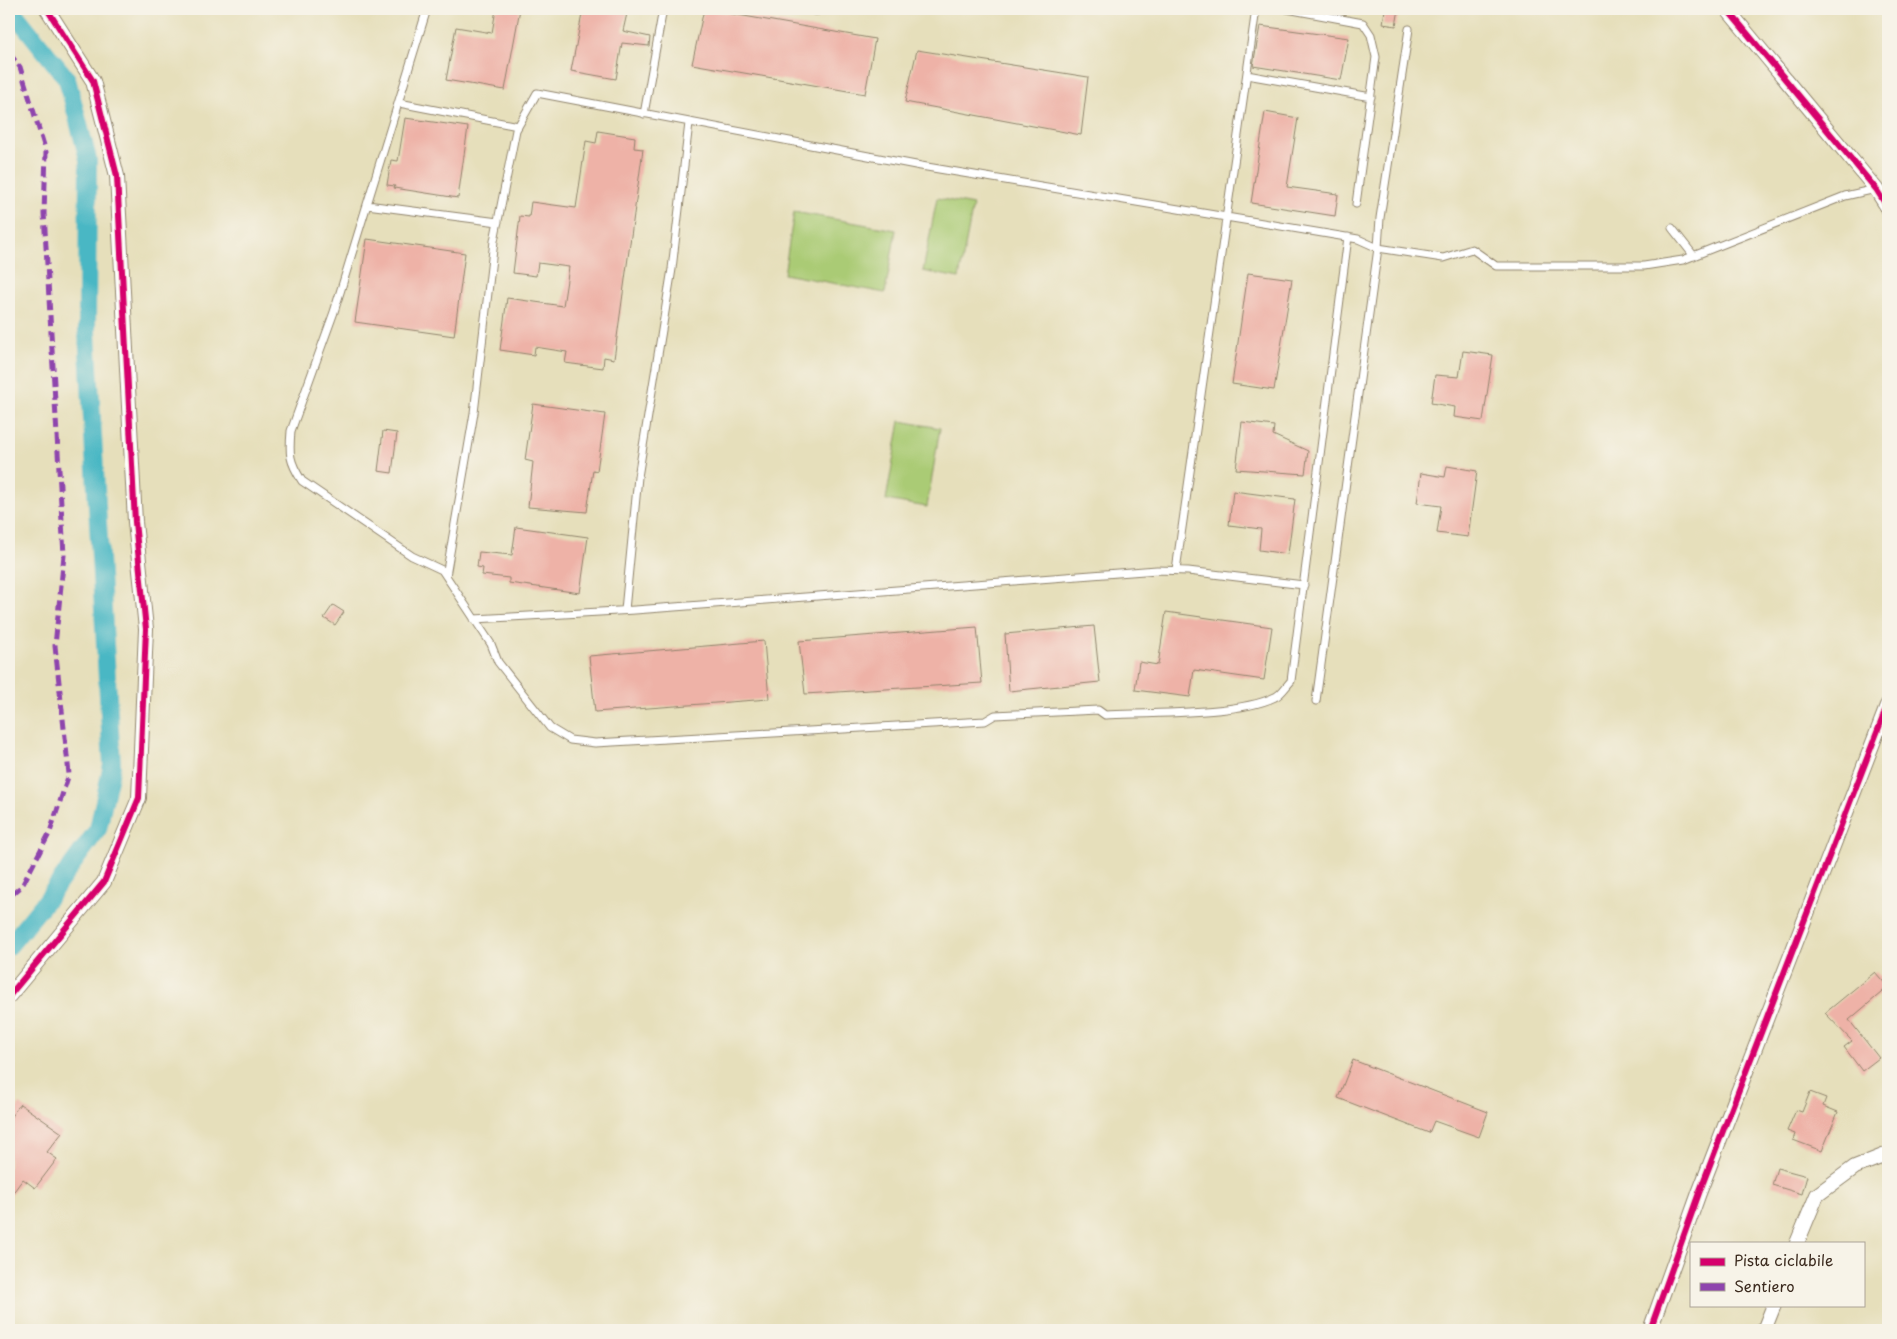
<svg xmlns="http://www.w3.org/2000/svg" width="1897" height="1339" font-family="'Playpen Sans',sans-serif">
  <rect width="100%" height="100%" fill="#f7f3e8"/>
  <filter id="ink" filterUnits="userSpaceOnUse"><feTurbulence type="fractalNoise" baseFrequency=".02" numOctaves="2"/><feDisplacementMap in="SourceGraphic" scale="10" xChannelSelector="R" yChannelSelector="G"/><feConvolveMatrix kernelMatrix="1 2 1 2 8 2 1 2 1" color-interpolation-filters="sRGB"/></filter>
  <filter id="wash" filterUnits="userSpaceOnUse"><feTurbulence type="fractalNoise" baseFrequency=".0096" numOctaves="4" result="noise"/><feDisplacementMap in="SourceGraphic" scale="20" xChannelSelector="R" yChannelSelector="G"/><feGaussianBlur stdDeviation="1.12" result="paint"/><feColorMatrix in="noise" values="0 0 0 0 0 0 0 0 0 0 0 0 0 0 0 0 0 1.4 0 .05"/><feComposite in="paint" operator="in"/></filter>
  <g filter="url(#wash)">
    <rect width="100%" height="100%" fill="#e6dfbb"/>
    <path fill="#aacb74" stroke="#727a49" d="M937 198 973 205 959 278 923 271Z
      M794 212 896 230 885 293 784 274Z
      M900 421 940 428 927 507 886 500Z"/>
    <g fill="none" stroke-linecap="round" stroke-linejoin="round">
      <path stroke="#4ab7c4" stroke-width="18" d="M9 946 45 902 98 829 112 765 87 332 88 159 67 79 11 9"/>
    </g>
    <g id="blocks">
      <path fill="#eeb2a7" d="M496 9H520L505 90 446 80 456 27 492 33Z
        M583 9H628L623 31 650 37 649 46 622 43 616 79 571 71Z
        M704 9 875 39 865 94 692 64Z
        M1385 9H1399L1396 26 1383 24Z
        M1260 26 1349 38 1341 80 1253 66Z
        M917 50 1088 77 1081 135 905 102Z
        M1265 112 1298 118 1287 187 1338 194 1335 216 1251 203Z
        M405 118 468 127 458 198 394 188 395 186 387 185 391 160 398 161Z
        M598 131 635 137 634 148 643 149 614 359 604 357 603 368 565 363 567 352 535 347 534 355 500 350 507 298 563 306 569 267 538 263 536 276 513 273 520 216 529 217 531 202 576 208 586 141 596 143Z
        M367 239 465 253 454 336 355 322Z
        M1248 273 1292 279 1274 390 1232 384Z
        M1463 351 1493 355 1483 421 1454 417 1455 407 1431 403 1435 375 1459 377Z
        M533 404 605 414 597 471 593 470 587 512 528 507 533 462 525 460Z
        M1242 422 1274 426 1273 435 1308 451 1305 474 1236 469Z
        M383 431 397 433 392 473 378 471Z
        M1447 466 1477 471 1468 537 1437 533 1441 506 1417 503 1421 473 1445 477Z
        M1233 491 1295 499 1288 554 1259 550 1261 529 1229 525Z
        M516 527 588 537 580 593 509 583V578L482 575 483 568 477 567 479 552 512 555Z
        M333 605 344 612 335 625 324 618Z
        M1166 612 1272 627 1264 680 1194 670 1190 697 1135 690 1139 662 1158 665Z
        M1094 626 1100 682 1009 691 1005 634Z
        M977 627 982 683 805 694 799 641Z
        M764 641 769 699 595 712 589 656Z
        M1875 972 1888 987 1849 1020 1879 1058 1862 1071 1844 1047 1852 1041 1825 1013Z
        M1353 1060 1488 1112 1479 1137 1434 1121 1429 1133 1338 1098Z
        M1810 1092 1826 1098 1823 1106 1838 1112 1822 1151 1793 1140 1795 1134 1787 1131 1796 1110 1802 1112Z
        M20 1104 62 1133 47 1152 57 1159 35 1188 23 1179 9 1198V1119Z
        M1777 1168 1807 1176 1802 1194 1772 1185Z"/>
    </g>
  </g>
  <g filter="url(#ink)">
    <use href="#blocks" fill-opacity="0" stroke="#90846c" stroke-width="1"/>
    <g fill="none" stroke-linecap="round" stroke-linejoin="round">
      <g stroke="#90846c" stroke-width="9">
        <path id="lane" d="M427 9 334 312 291 431C289 454 289 461 302 481L412 556 442 570 491 644 498 662 550 728 570 740 595 743 985 721 995 715 1098 710 1105 715C1148 713 1239 715 1275 697 1281 695 1286 686 1291 681L1348 237
          M799 9 816 11 831 9
          M1287 9 1363 23 1371 35 1376 57 1356 204
          M1247 75 1371 97
          M399 103 518 126
          M644 114 663 9
          M367 205 498 222
          M1672 228 1694 256
          M1176 570 1256 9
          M446 576 474 413 494 241 516 130 537 93 921 166 1358 239 1378 248 1380 218 1409 29
          M625 610 638 477 672 269 689 123
          M474 619 635 610 1157 570 1188 571 1304 585
          M1316 701 1378 248 1443 258 1472 249 1496 266H1644L1683 260 1845 196 1876 189"/>
      </g>
      <g stroke="#90846c" stroke-width="16">
        <path id="street" d="M1727 9 1876 189 1888 208
          M9 996 104 882 139 798 146 629 135 522 117 176 93 81 47 9
          M1797 1243 1817 1195 1855 1167 1888 1154
          M1650 1330 1699 1193 1888 704
          M1764 1330 1774 1305"/>
      </g>
      <use href="#lane" stroke="#fff" stroke-width="7"/>
      <use href="#street" stroke="#fff" stroke-width="14"/>
      <path stroke="#8e44ad" stroke-width="5" stroke-dasharray="10 5" stroke-linecap="butt" d="M9 53 20 67 46 152 44 213 64 555 55 646 69 774 50 832 22 886 9 897"/>
      <g stroke="#f7f3e8" stroke-width="9">
        <path id="cycleway" d="M1727 9 1876 189 1888 208
          M9 996 104 882 139 798 146 629 135 522 117 176 93 81 47 9
          M1650 1330 1699 1193 1888 704"/>
      </g>
      <use href="#cycleway" stroke="#d6006c" stroke-width="6"/>
    </g>
  </g>
  <rect width="1897" height="1339" fill="none" stroke="#f7f3e8" stroke-width="30"/>
  <rect x="1690" y="1242" width="175" height="65" fill="#f7f3e8" stroke="#aca397"/>
  <rect x="1700" y="1258" width="25" height="8" fill="#d6006c" stroke="#aca397"/>
  <text x="1734" y="1266" font-size="15" fill="#3b2a1e">Pista ciclabile</text>
  <rect x="1700" y="1283" width="25" height="8" fill="#8e44ad" stroke="#aca397"/>
  <text x="1734" y="1292" font-size="15" fill="#3b2a1e">Sentiero</text>
</svg>
